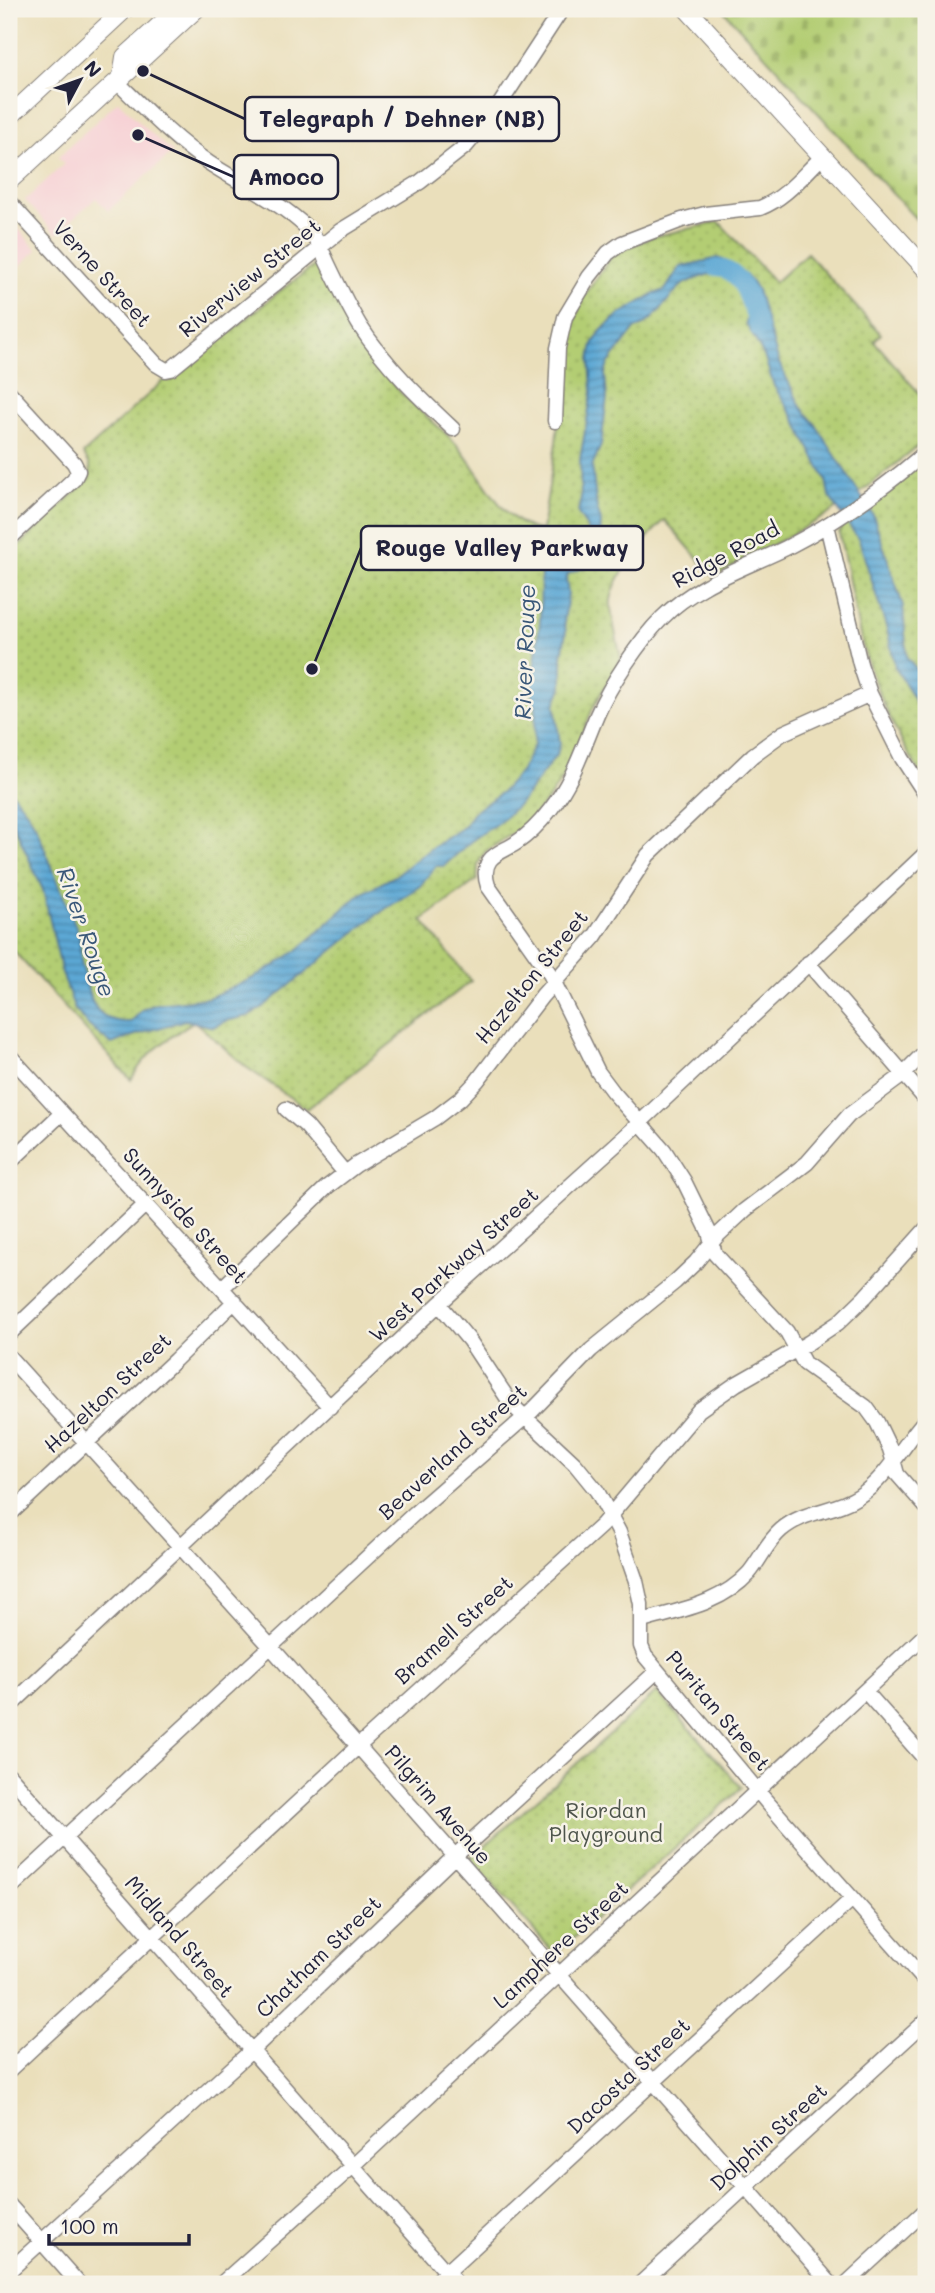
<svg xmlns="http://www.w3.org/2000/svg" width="935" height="2293" font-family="Mali,sans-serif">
  <defs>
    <pattern id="cemetery-stones" width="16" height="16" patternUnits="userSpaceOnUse" patternTransform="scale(1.75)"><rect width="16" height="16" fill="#b3cd73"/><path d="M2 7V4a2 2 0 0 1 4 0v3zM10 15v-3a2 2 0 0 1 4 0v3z" fill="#9ab064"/></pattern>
    <pattern id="park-dots" width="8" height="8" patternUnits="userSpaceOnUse" patternTransform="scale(1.75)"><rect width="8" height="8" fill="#b3cd73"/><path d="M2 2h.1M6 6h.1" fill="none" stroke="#9ab064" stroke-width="1.8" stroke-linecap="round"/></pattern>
    <pattern id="water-rules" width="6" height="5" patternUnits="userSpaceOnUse" patternTransform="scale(1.75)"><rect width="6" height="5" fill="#5ba7d4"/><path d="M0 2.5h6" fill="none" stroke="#4b88ad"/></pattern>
  </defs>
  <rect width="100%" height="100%" fill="#f7f3e8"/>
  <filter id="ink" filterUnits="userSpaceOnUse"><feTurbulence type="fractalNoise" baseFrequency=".0143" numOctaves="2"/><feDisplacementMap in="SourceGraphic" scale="14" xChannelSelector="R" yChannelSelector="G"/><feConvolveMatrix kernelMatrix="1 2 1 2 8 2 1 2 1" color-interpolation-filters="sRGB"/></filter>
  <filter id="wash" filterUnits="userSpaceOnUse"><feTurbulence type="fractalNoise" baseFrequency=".00686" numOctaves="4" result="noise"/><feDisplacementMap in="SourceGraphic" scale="28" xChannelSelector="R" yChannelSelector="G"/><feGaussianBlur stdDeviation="1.57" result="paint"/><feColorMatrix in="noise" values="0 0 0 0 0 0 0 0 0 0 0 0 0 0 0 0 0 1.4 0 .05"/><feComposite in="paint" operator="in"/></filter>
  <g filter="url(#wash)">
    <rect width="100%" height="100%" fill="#eadfbb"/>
    <path fill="#f7cfd4" d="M118 101 157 139 173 152 108 211 96 198 56 234 25 200 64 164 58 157Z
      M9 218 37 250 9 276Z"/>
    <path fill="url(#cemetery-stones)" stroke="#6a7857" stroke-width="2" d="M722 9H926V230Z"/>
    <path fill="url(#park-dots)" stroke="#6a7857" stroke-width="2" d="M719 222 775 282 807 253 881 334 874 341 926 401V439L865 489 827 515 714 577 665 520C647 536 615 575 611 600 609 611 619 646 621 659L593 708 569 768 550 797 526 824 485 852 478 864 477 880 422 920 471 981 307 1109 246 1067 194 1021C169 1038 145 1053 131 1080L9 946V555L89 479C92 468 90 463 83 454L163 381 180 374 276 294 318 263C342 312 366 359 406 398 422 414 442 428 457 445 481 472 503 528 542 530L556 442 566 346 583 298 613 254 652 237Z
      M926 459V781C898 742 873 685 861 639 853 604 847 568 839 533L843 524Z
      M657 1692 742 1788 555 1954 470 1859Z"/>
    <path fill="url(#water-rules)" stroke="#3e6488" stroke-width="2" d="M718 258C735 264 748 275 757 290L779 363 801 407 816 425 873 515 903 606 907 658 926 680V719L895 667 888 633 859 540 829 496 826 480 793 416 774 386 764 356 746 323C747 315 752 310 752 301 752 285 737 274 722 270 709 275 691 278 680 287 665 300 656 322 635 329L608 364 605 374 607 398 601 445 592 466 597 509 601 521 600 542 587 566 568 574 566 579 568 593 564 622 566 631 562 656V687L555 705 560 744 557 754 522 801 503 819 470 842 444 866H436L420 886 375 916 262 1008 248 1016 226 1021 213 1027 185 1020 129 1037 112 1044 107 1041 88 1025 74 1008 62 973 43 890 9 814V789L28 813 36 827 78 932C81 943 80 950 81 960 81 966 84 970 85 976 89 1004 99 1023 131 1022L143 1009 157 1004 208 998 251 979 277 964 299 949 359 895 395 876 431 848 465 826 472 813 502 792 521 771 534 745 536 707 531 692 540 622 541 571C551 553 564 556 579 544H583C593 526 585 527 578 513L581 498 580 459 592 392 590 359 593 344 601 331 617 316 654 294 665 290 680 267Z"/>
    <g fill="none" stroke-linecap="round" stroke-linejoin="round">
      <path stroke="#5ba7d4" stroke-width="18" d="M716 268C744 268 751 307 759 329"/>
    </g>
  </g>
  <g filter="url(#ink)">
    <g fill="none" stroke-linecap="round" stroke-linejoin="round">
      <g stroke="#86807b" stroke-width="17">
        <path id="minor" d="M117 82C146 110 175 140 209 163 241 184 279 201 307 228 319 241 321 249 328 264 338 285 348 306 360 326 385 365 420 398 453 429
          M9 202 156 364 166 370 171 369 340 231 420 182 466 146 496 110 562 9
          M9 392 74 463 78 471 74 479 9 539
          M555 421 558 348 565 317 589 277 608 253 622 243 682 220 705 214 760 208C786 198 803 175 823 156
          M926 452C883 489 837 522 786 548 745 568 695 584 662 618 639 641 610 685 597 715 583 748 573 781 550 810 540 823 530 834 516 843 508 849 496 852 490 860 484 868 485 877 488 886L550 974 598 1072 613 1092 664 1150 684 1181 709 1232 715 1254 787 1332 804 1363 866 1407 877 1422 890 1449 897 1474 926 1507
          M827 525 860 664 870 694 902 758 926 795
          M808 963 926 1100
          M9 1055 330 1407
          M286 1109 306 1126 345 1173
          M9 1163 62 1113
          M222 1288 327 1187 356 1165 435 1118 461 1098 477 1081 542 996 595 936 648 855 753 755 783 733 870 694
          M439 1304 469 1340 512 1405 575 1464 597 1491 619 1532 636 1581 641 1604V1646L645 1656 766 1801 926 1982
          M9 1334 146 1204
          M9 1357 271 1647 831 2284
          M9 1515 175 1360 235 1301
          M642 1621C680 1610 721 1604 749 1573 760 1560 767 1542 781 1530 804 1510 835 1512 859 1496 887 1478 904 1443 926 1419
          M865 1691 926 1760
          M9 1707 439 1304 632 1130 926 853
          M9 1775 457 2284
          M9 1889 415 1513 532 1411 591 1350 675 1282 696 1262 717 1236 745 1210 807 1163 849 1115 899 1078 926 1051
          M9 2070 365 1740 602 1525 699 1410 736 1384 808 1343 838 1323 865 1297 926 1229
          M9 2205 79 2284
          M9 2271 251 2051 455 1856 656 1672
          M221 2284 353 2166 926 1634
          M434 2284 852 1899
          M640 2284 926 2021
          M846 2284 926 2210"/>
      </g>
      <g stroke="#86807b" stroke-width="20">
        <path id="major" d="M687 9 926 269
          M122 77 125 57 178 9
          M9 117 125 9
          M9 181 196 9"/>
      </g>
      <use href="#minor" stroke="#fff" stroke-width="14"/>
      <use href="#major" stroke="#fff" stroke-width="18"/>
    </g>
  </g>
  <g text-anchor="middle" stroke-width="5" stroke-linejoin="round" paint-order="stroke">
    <g font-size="21" fill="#22223b" stroke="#f7f3e8">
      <text transform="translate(102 274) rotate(48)" y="7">Verne Street</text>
      <text transform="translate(250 278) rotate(-39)" y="7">Riverview Street</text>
      <text transform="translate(726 555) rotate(-28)" y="7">Ridge Road</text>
      <text transform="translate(532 977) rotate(-51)" y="7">Hazelton Street</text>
      <text transform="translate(185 1216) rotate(48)" y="7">Sunnyside Street</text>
      <text transform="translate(454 1265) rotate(-42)" y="7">West Parkway Street</text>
      <text transform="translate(108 1393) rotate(-43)" y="7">Hazelton Street</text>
      <text transform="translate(453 1452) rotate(-42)" y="7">Beaverland Street</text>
      <text transform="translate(454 1630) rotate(-42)" y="7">Bramell Street</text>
      <text transform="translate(718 1711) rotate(50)" y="7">Puritan Street</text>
      <text transform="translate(438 1805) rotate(49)" y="7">Pilgrim Avenue</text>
      <text transform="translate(179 1937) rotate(49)" y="7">Midland Street</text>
      <text transform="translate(561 1945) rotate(-43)" y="7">Lamphere Street</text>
      <text transform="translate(319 1957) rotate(-44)" y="7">Chatham Street</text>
      <text transform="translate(629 2076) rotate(-43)" y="7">Dacosta Street</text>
      <text transform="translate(769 2137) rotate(-42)" y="7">Dolphin Street</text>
    </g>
    <g font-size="21" fill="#4e554c" stroke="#f7f3e8">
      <text x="606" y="1818">Riordan<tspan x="606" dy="24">Playground</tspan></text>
    </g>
    <g font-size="23" font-style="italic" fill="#395778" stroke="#f7f3e8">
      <text transform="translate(525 652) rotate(-88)" y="8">River Rouge</text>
      <text transform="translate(86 932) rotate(71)" y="8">River Rouge</text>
    </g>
  </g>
  <path fill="none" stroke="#22223b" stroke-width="2.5" d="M143 71L245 119M138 135L234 177M312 669L361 548"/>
  <g fill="#22223b" stroke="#f7f3e8" stroke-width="2.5">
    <circle cx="143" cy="71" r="7"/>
    <circle cx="138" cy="135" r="7"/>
    <circle cx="312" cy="669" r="7"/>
  </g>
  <g fill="#f7f3e8" stroke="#22223b" stroke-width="2.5">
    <rect x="245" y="97" width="314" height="44" rx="7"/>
    <rect x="234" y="155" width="104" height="44" rx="7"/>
    <rect x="361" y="526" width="282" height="44" rx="7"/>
  </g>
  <g font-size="23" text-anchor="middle" font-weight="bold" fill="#22223b">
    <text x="402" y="127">Telegraph / Dehner (NB)</text>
    <text x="286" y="185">Amoco</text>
    <text x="502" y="556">Rouge Valley Parkway</text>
  </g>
  <rect width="935" height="2293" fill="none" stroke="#f7f3e8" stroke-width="35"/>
  <g transform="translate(80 80) rotate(49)" stroke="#f7f3e8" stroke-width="5" paint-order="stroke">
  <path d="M0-5L12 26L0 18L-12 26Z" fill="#22223b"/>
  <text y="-10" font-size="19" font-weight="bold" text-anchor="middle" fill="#22223b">N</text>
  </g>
  <path d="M49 2234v10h140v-10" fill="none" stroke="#22223b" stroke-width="3.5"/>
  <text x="60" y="2234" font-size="21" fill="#22223b" stroke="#f7f3e8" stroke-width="5" paint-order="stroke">100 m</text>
</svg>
